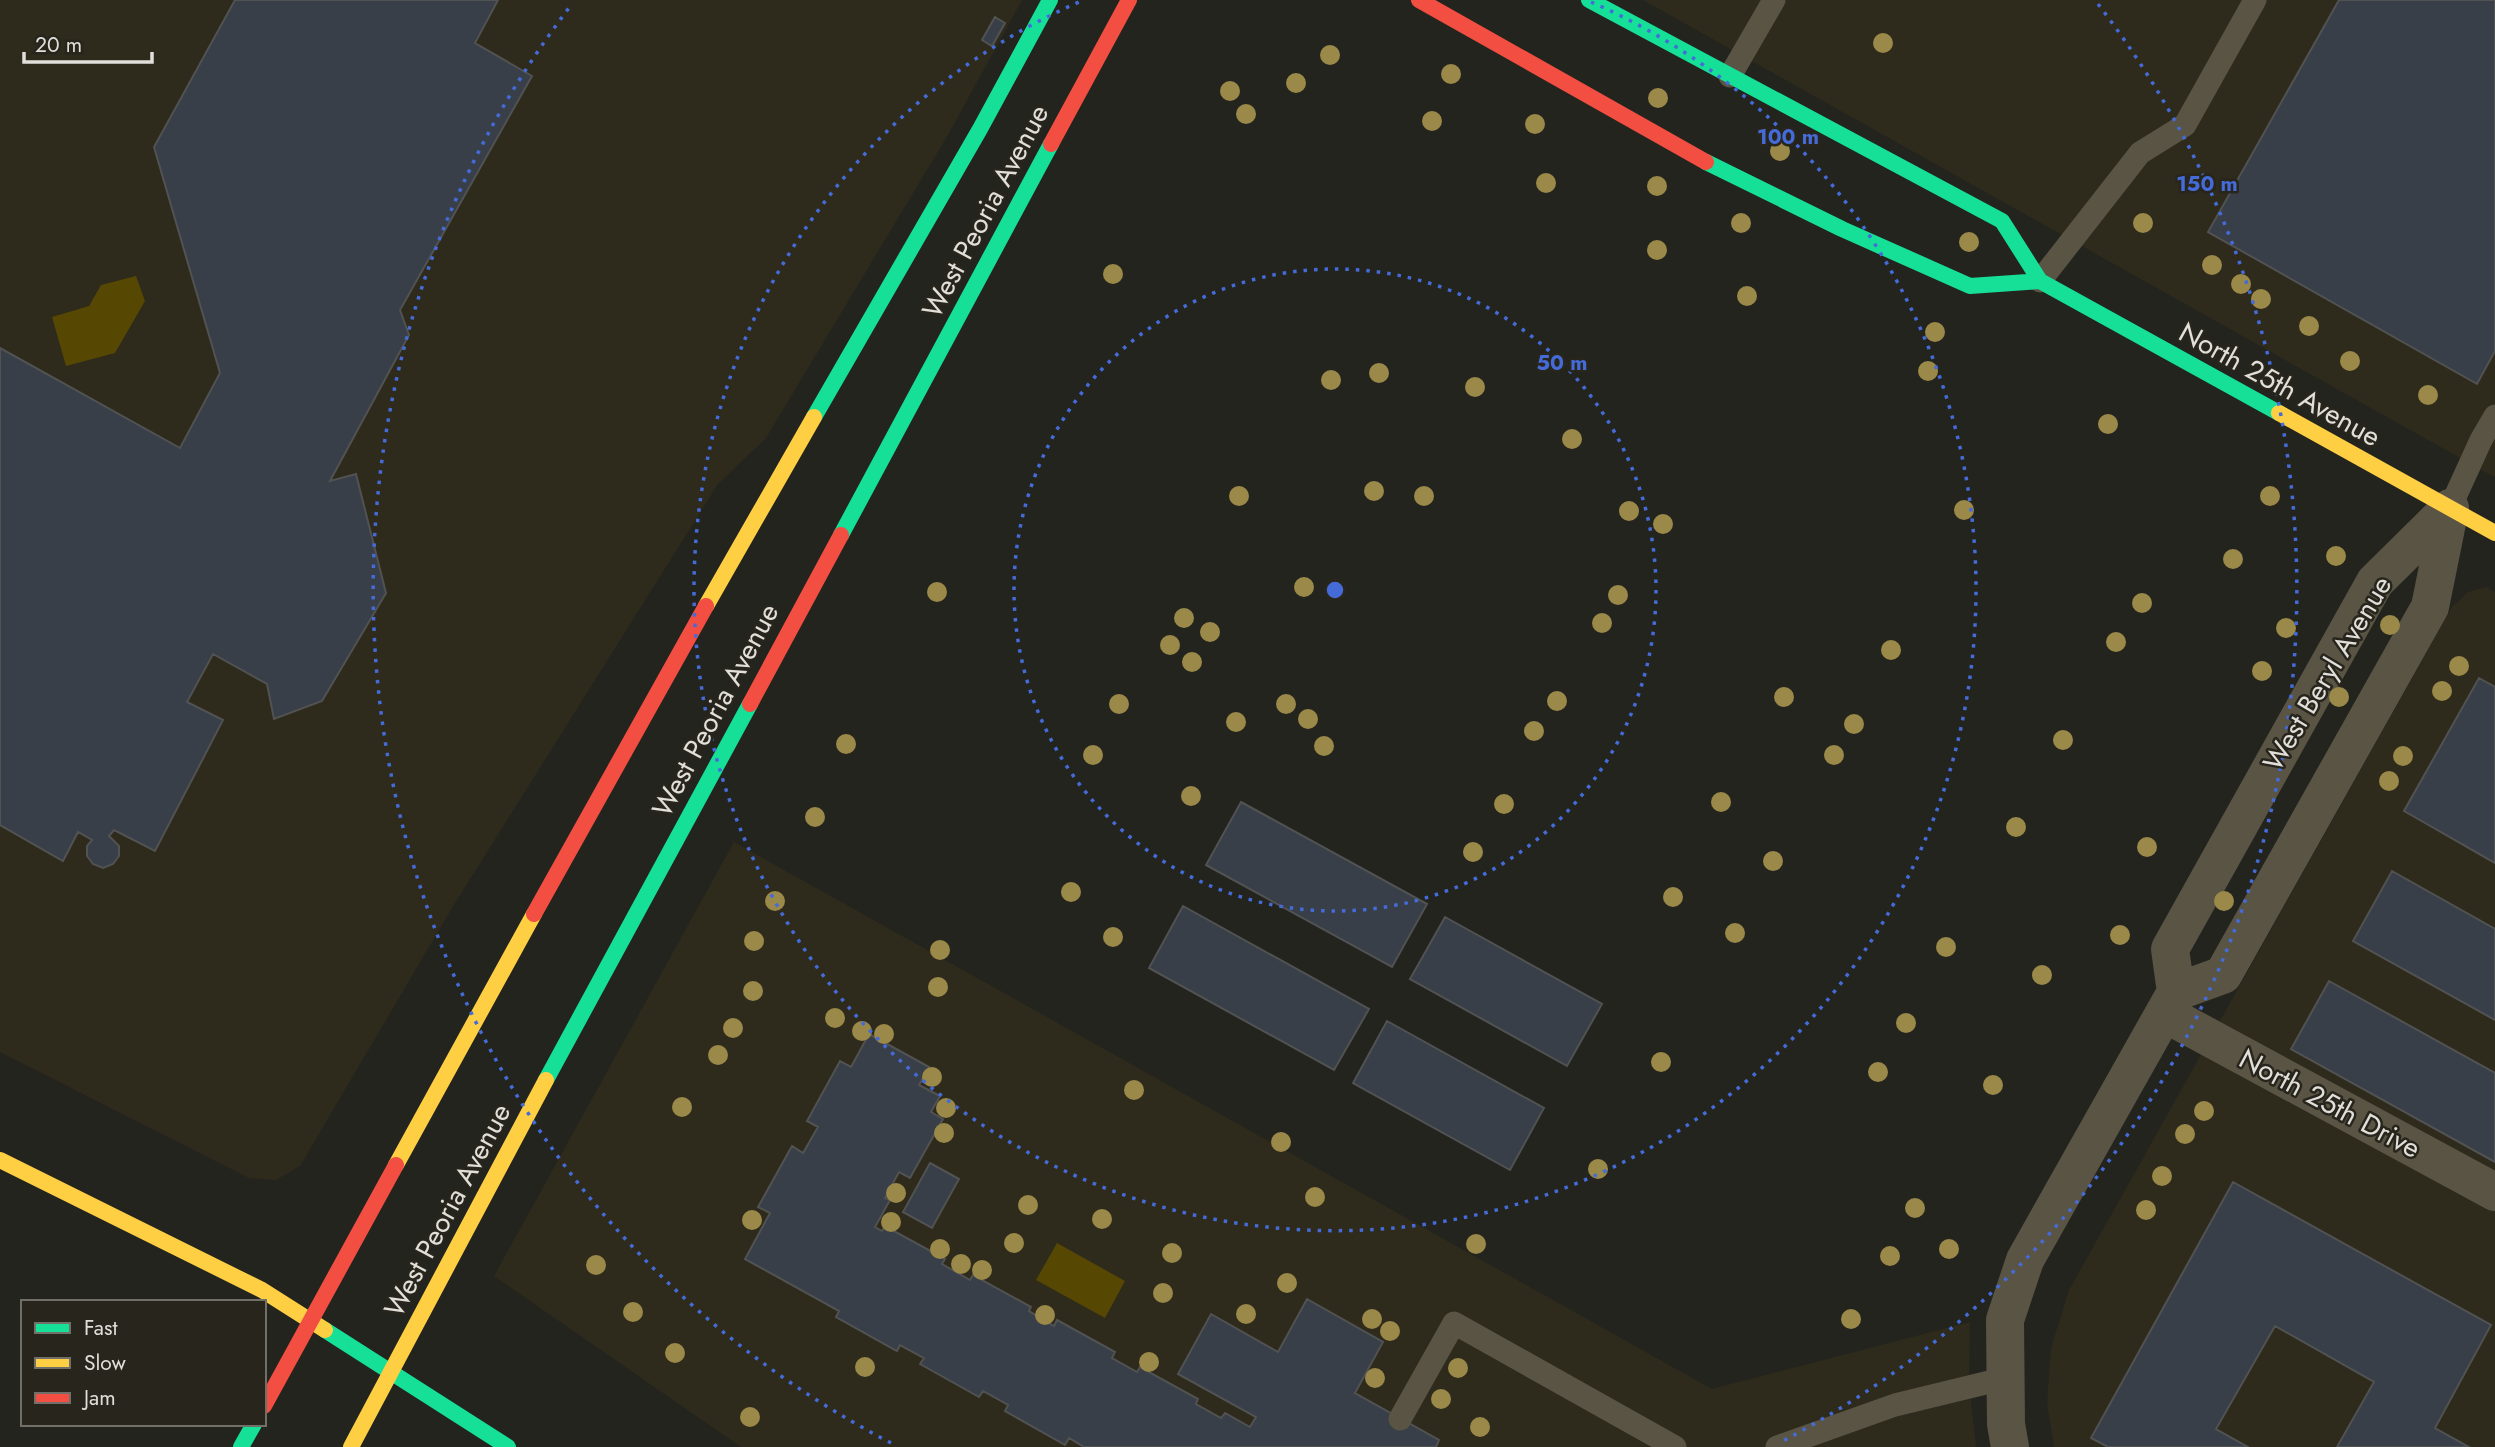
<svg xmlns="http://www.w3.org/2000/svg" width="2495" height="1447" font-family="Jost,sans-serif">
  <rect width="100%" height="100%" fill="#24241f"/>
  <path fill="#2e2a1c" d="M0 0H1022L948 135 766 438 718 484 452 908 300 1166 276 1180 249 1178 0 1052Z
    M1643 0H2495V475L2494 477Z
    M2486 587 2495 592V1447H2054L2047 1403 2051 1348 2069 1290 2452 607 2468 592Z
    M734 842 1712 1389 1970 1322 1969 1383 1976 1447H741L494 1276Z"/>
  <path fill="#564703" d="M136 276 145 301 115 353 66 366 52 317 89 306 101 285Z
    M1057 1243 1125 1281 1105 1318 1036 1280Z"/>
  <path fill="#383f48" stroke="#515252" stroke-width="2" d="M235 0H498L475 43 532 76 400 310 409 335 330 481 356 474 386 593 322 701 274 719 267 684 213 654 187 702 223 720 155 851 114 830 109 836 119 846V856L113 864 103 868 93 864 87 856V846L92 840 78 832 63 861 0 825V348L180 448 220 373 154 147Z
    M2339 0H2495V351L2477 384 2208 232Z
    M995 17 1005 23 992 46 982 40Z
    M2479 678 2495 687V863L2404 811Z
    M1241 802 1427 904 1392 967 1206 865Z
    M2392 871 2495 929V1020L2353 941Z
    M1183 906 1369 1009 1334 1070 1149 968Z
    M1445 917 1602 1004 1567 1066 1410 979Z
    M2329 981 2495 1073V1162L2291 1049Z
    M1387 1021 1544 1108 1510 1170 1353 1083Z
    M869 1034 929 1067 919 1085 940 1096 931 1112 943 1119 910 1178 899 1172 885 1198 890 1200 875 1227 882 1231 885 1226 945 1259 942 1264 970 1280 973 1275 1031 1307 1029 1311 1054 1326 1057 1320 1115 1352 1112 1358 1137 1372 1140 1367 1198 1399 1196 1404 1221 1418 1225 1413 1250 1427 1256 1417 1178 1374 1211 1314 1278 1352 1307 1299 1383 1342 1355 1393 1439 1440 1436 1447H1084L1069 1438 1065 1445 1005 1411 1008 1405 983 1391 979 1397 920 1364 924 1358 900 1345 897 1351 836 1317 839 1311 745 1259 770 1213 758 1207 792 1146 803 1153 818 1127 807 1121 840 1061 851 1067Z
    M930 1163 959 1179 932 1228 903 1212Z
    M2233 1182 2491 1325 2435 1428 2469 1447H2337L2374 1382 2275 1326 2216 1429 2248 1447H2108L2091 1438Z"/>
  <g fill="none" stroke-linecap="round" stroke-linejoin="round">
    <path stroke="#595444" stroke-width="23" d="M1730 76 1774 0
      M2040 281 2140 153 2185 125 2255 0
      M2450 508 2481 440 2495 416
      M1400 1419 1454 1323 1675 1447
      M1777 1447 1895 1405 2006 1378"/>
    <path stroke="#595444" stroke-width="38" d="M2176 992 2223 975 2430 607 2450 508
      M2164 1013 2495 1192
      M2010 1447 2006 1424 2005 1320 2025 1260 2176 992 2170 949 2375 582 2450 508"/>
    <path stroke="#16e098" stroke-width="16" d="M1589 0 2002 221 2040 281 2279 413
      M1706 162 1842 229 1970 286 2040 281
      M814 417 980 129 1050 0
      M841 535 1051 144
      M546 1080 750 704
      M325 1330 508 1447
      M241 1447 254 1424"/>
    <path stroke="#ffcf43" stroke-width="16" d="M2279 413 2495 533
      M706 606 814 417
      M0 1160 262 1290 325 1330
      M396 1165 534 914
      M351 1447 546 1080"/>
    <path stroke="#f24e42" stroke-width="16" d="M1419 0 1706 162
      M1051 144 1129 0
      M750 704 841 535
      M534 914 706 606
      M264 1406 396 1165"/>
  </g>
  <g fill="#9a8948">
    <circle cx="1883" cy="43" r="10"/>
    <circle cx="1330" cy="55" r="10"/>
    <circle cx="1451" cy="74" r="10"/>
    <circle cx="1296" cy="83" r="10"/>
    <circle cx="1230" cy="91" r="10"/>
    <circle cx="1658" cy="98" r="10"/>
    <circle cx="1246" cy="114" r="10"/>
    <circle cx="1432" cy="121" r="10"/>
    <circle cx="1535" cy="124" r="10"/>
    <circle cx="1780" cy="151" r="10"/>
    <circle cx="1546" cy="183" r="10"/>
    <circle cx="1657" cy="186" r="10"/>
    <circle cx="1741" cy="223" r="10"/>
    <circle cx="2143" cy="223" r="10"/>
    <circle cx="1969" cy="242" r="10"/>
    <circle cx="1657" cy="250" r="10"/>
    <circle cx="2212" cy="265" r="10"/>
    <circle cx="1113" cy="274" r="10"/>
    <circle cx="2241" cy="284" r="10"/>
    <circle cx="1747" cy="296" r="10"/>
    <circle cx="2261" cy="299" r="10"/>
    <circle cx="2309" cy="326" r="10"/>
    <circle cx="1935" cy="332" r="10"/>
    <circle cx="2350" cy="361" r="10"/>
    <circle cx="1928" cy="371" r="10"/>
    <circle cx="1379" cy="373" r="10"/>
    <circle cx="1331" cy="380" r="10"/>
    <circle cx="1475" cy="387" r="10"/>
    <circle cx="2428" cy="395" r="10"/>
    <circle cx="2108" cy="424" r="10"/>
    <circle cx="1572" cy="439" r="10"/>
    <circle cx="1374" cy="491" r="10"/>
    <circle cx="1239" cy="496" r="10"/>
    <circle cx="1424" cy="496" r="10"/>
    <circle cx="2270" cy="496" r="10"/>
    <circle cx="1964" cy="510" r="10"/>
    <circle cx="1629" cy="511" r="10"/>
    <circle cx="1663" cy="524" r="10"/>
    <circle cx="2336" cy="556" r="10"/>
    <circle cx="2233" cy="559" r="10"/>
    <circle cx="1304" cy="587" r="10"/>
    <circle cx="937" cy="592" r="10"/>
    <circle cx="1618" cy="595" r="10"/>
    <circle cx="2142" cy="603" r="10"/>
    <circle cx="1184" cy="618" r="10"/>
    <circle cx="1602" cy="623" r="10"/>
    <circle cx="2390" cy="625" r="10"/>
    <circle cx="2286" cy="628" r="10"/>
    <circle cx="1210" cy="632" r="10"/>
    <circle cx="2116" cy="642" r="10"/>
    <circle cx="1170" cy="645" r="10"/>
    <circle cx="1891" cy="650" r="10"/>
    <circle cx="1192" cy="662" r="10"/>
    <circle cx="2459" cy="666" r="10"/>
    <circle cx="2262" cy="671" r="10"/>
    <circle cx="2442" cy="691" r="10"/>
    <circle cx="1784" cy="697" r="10"/>
    <circle cx="2339" cy="697" r="10"/>
    <circle cx="1557" cy="701" r="10"/>
    <circle cx="1119" cy="704" r="10"/>
    <circle cx="1286" cy="704" r="10"/>
    <circle cx="1308" cy="719" r="10"/>
    <circle cx="1236" cy="722" r="10"/>
    <circle cx="1854" cy="724" r="10"/>
    <circle cx="1534" cy="731" r="10"/>
    <circle cx="2063" cy="740" r="10"/>
    <circle cx="846" cy="744" r="10"/>
    <circle cx="1324" cy="746" r="10"/>
    <circle cx="1093" cy="755" r="10"/>
    <circle cx="1834" cy="755" r="10"/>
    <circle cx="2403" cy="756" r="10"/>
    <circle cx="2389" cy="781" r="10"/>
    <circle cx="1191" cy="796" r="10"/>
    <circle cx="1721" cy="802" r="10"/>
    <circle cx="1504" cy="804" r="10"/>
    <circle cx="815" cy="817" r="10"/>
    <circle cx="2016" cy="827" r="10"/>
    <circle cx="2147" cy="847" r="10"/>
    <circle cx="1473" cy="852" r="10"/>
    <circle cx="1773" cy="861" r="10"/>
    <circle cx="1071" cy="892" r="10"/>
    <circle cx="1673" cy="897" r="10"/>
    <circle cx="775" cy="901" r="10"/>
    <circle cx="2224" cy="901" r="10"/>
    <circle cx="1735" cy="933" r="10"/>
    <circle cx="2120" cy="935" r="10"/>
    <circle cx="1113" cy="937" r="10"/>
    <circle cx="754" cy="941" r="10"/>
    <circle cx="1946" cy="947" r="10"/>
    <circle cx="940" cy="950" r="10"/>
    <circle cx="2042" cy="975" r="10"/>
    <circle cx="938" cy="987" r="10"/>
    <circle cx="753" cy="991" r="10"/>
    <circle cx="835" cy="1018" r="10"/>
    <circle cx="1906" cy="1023" r="10"/>
    <circle cx="733" cy="1028" r="10"/>
    <circle cx="862" cy="1031" r="10"/>
    <circle cx="884" cy="1034" r="10"/>
    <circle cx="718" cy="1055" r="10"/>
    <circle cx="1661" cy="1062" r="10"/>
    <circle cx="1878" cy="1072" r="10"/>
    <circle cx="932" cy="1077" r="10"/>
    <circle cx="1993" cy="1085" r="10"/>
    <circle cx="1134" cy="1090" r="10"/>
    <circle cx="682" cy="1107" r="10"/>
    <circle cx="946" cy="1108" r="10"/>
    <circle cx="2204" cy="1111" r="10"/>
    <circle cx="944" cy="1133" r="10"/>
    <circle cx="2185" cy="1134" r="10"/>
    <circle cx="1281" cy="1142" r="10"/>
    <circle cx="1598" cy="1169" r="10"/>
    <circle cx="2162" cy="1176" r="10"/>
    <circle cx="896" cy="1193" r="10"/>
    <circle cx="1315" cy="1197" r="10"/>
    <circle cx="1028" cy="1205" r="10"/>
    <circle cx="1915" cy="1208" r="10"/>
    <circle cx="2146" cy="1210" r="10"/>
    <circle cx="1102" cy="1219" r="10"/>
    <circle cx="752" cy="1220" r="10"/>
    <circle cx="891" cy="1222" r="10"/>
    <circle cx="1014" cy="1243" r="10"/>
    <circle cx="1476" cy="1244" r="10"/>
    <circle cx="940" cy="1249" r="10"/>
    <circle cx="1949" cy="1249" r="10"/>
    <circle cx="1172" cy="1253" r="10"/>
    <circle cx="1890" cy="1256" r="10"/>
    <circle cx="961" cy="1264" r="10"/>
    <circle cx="596" cy="1265" r="10"/>
    <circle cx="982" cy="1270" r="10"/>
    <circle cx="1287" cy="1283" r="10"/>
    <circle cx="1163" cy="1293" r="10"/>
    <circle cx="633" cy="1312" r="10"/>
    <circle cx="1246" cy="1314" r="10"/>
    <circle cx="1045" cy="1315" r="10"/>
    <circle cx="1372" cy="1319" r="10"/>
    <circle cx="1851" cy="1319" r="10"/>
    <circle cx="1390" cy="1331" r="10"/>
    <circle cx="675" cy="1353" r="10"/>
    <circle cx="1149" cy="1362" r="10"/>
    <circle cx="865" cy="1367" r="10"/>
    <circle cx="1458" cy="1368" r="10"/>
    <circle cx="1375" cy="1378" r="10"/>
    <circle cx="1441" cy="1399" r="10"/>
    <circle cx="750" cy="1417" r="10"/>
    <circle cx="1480" cy="1427" r="10"/>
  </g>
  <g fill="none" stroke="#446bd8" stroke-width="3.5" stroke-dasharray="3.5 7">
    <circle cx="1335" cy="590" r="321"/>
    <path d="M1591 2A641 641 0 1 1 1079 2"/>
    <path d="M891 1443A962 962 0 0 1 572 4M2098 4A962 962 0 0 1 1779 1443"/>
  </g>
  <g text-anchor="middle" stroke-width="5" stroke-linejoin="round" paint-order="stroke">
    <g font-size="28" fill="#e1dfd9" stroke="#27251c">
      <text transform="translate(985 211) rotate(-62)" y="10">West Peoria Avenue</text>
      <text transform="translate(2280 384) rotate(29)" y="10">North 25th Avenue</text>
      <text transform="translate(2327 673) rotate(-59)" y="10">West Beryl Avenue</text>
      <text transform="translate(715 710) rotate(-62)" y="10">West Peoria Avenue</text>
      <text transform="translate(2330 1103) rotate(28)" y="10">North 25th Drive</text>
      <text transform="translate(447 1210) rotate(-62)" y="10">West Peoria Avenue</text>
    </g>
  </g>
  <circle cx="1335" cy="590" r="10" fill="#446bd8" stroke="#27251c" stroke-width="3.5"/>
  <g font-size="21" text-anchor="middle" font-weight="bold" fill="#446bd8" stroke="#27251c" stroke-width="5" stroke-linejoin="round" paint-order="stroke">
    <text x="1788" y="144">100 m</text>
    <text x="2207" y="191">150 m</text>
    <text x="1562" y="370">50 m</text>
  </g>
  <rect x="21" y="1300" width="245" height="126" fill="#27251c" stroke="#716f68" stroke-width="2"/>
  <rect x="35" y="1323" width="35" height="10" fill="#16e098" stroke="#716f68" stroke-width="2"/>
  <text x="84" y="1335" font-size="21" fill="#e1dfd9">Fast</text>
  <rect x="35" y="1358" width="35" height="10" fill="#ffcf43" stroke="#716f68" stroke-width="2"/>
  <text x="84" y="1370" font-size="21" fill="#e1dfd9">Slow</text>
  <rect x="35" y="1393" width="35" height="10" fill="#f24e42" stroke="#716f68" stroke-width="2"/>
  <text x="84" y="1405" font-size="21" fill="#e1dfd9">Jam</text>
  <path d="M24 52v10h128v-10" fill="none" stroke="#e1dfd9" stroke-width="3.5"/>
  <text x="35" y="52" font-size="21" fill="#e1dfd9" stroke="#27251c" stroke-width="5" paint-order="stroke">20 m</text>
</svg>
